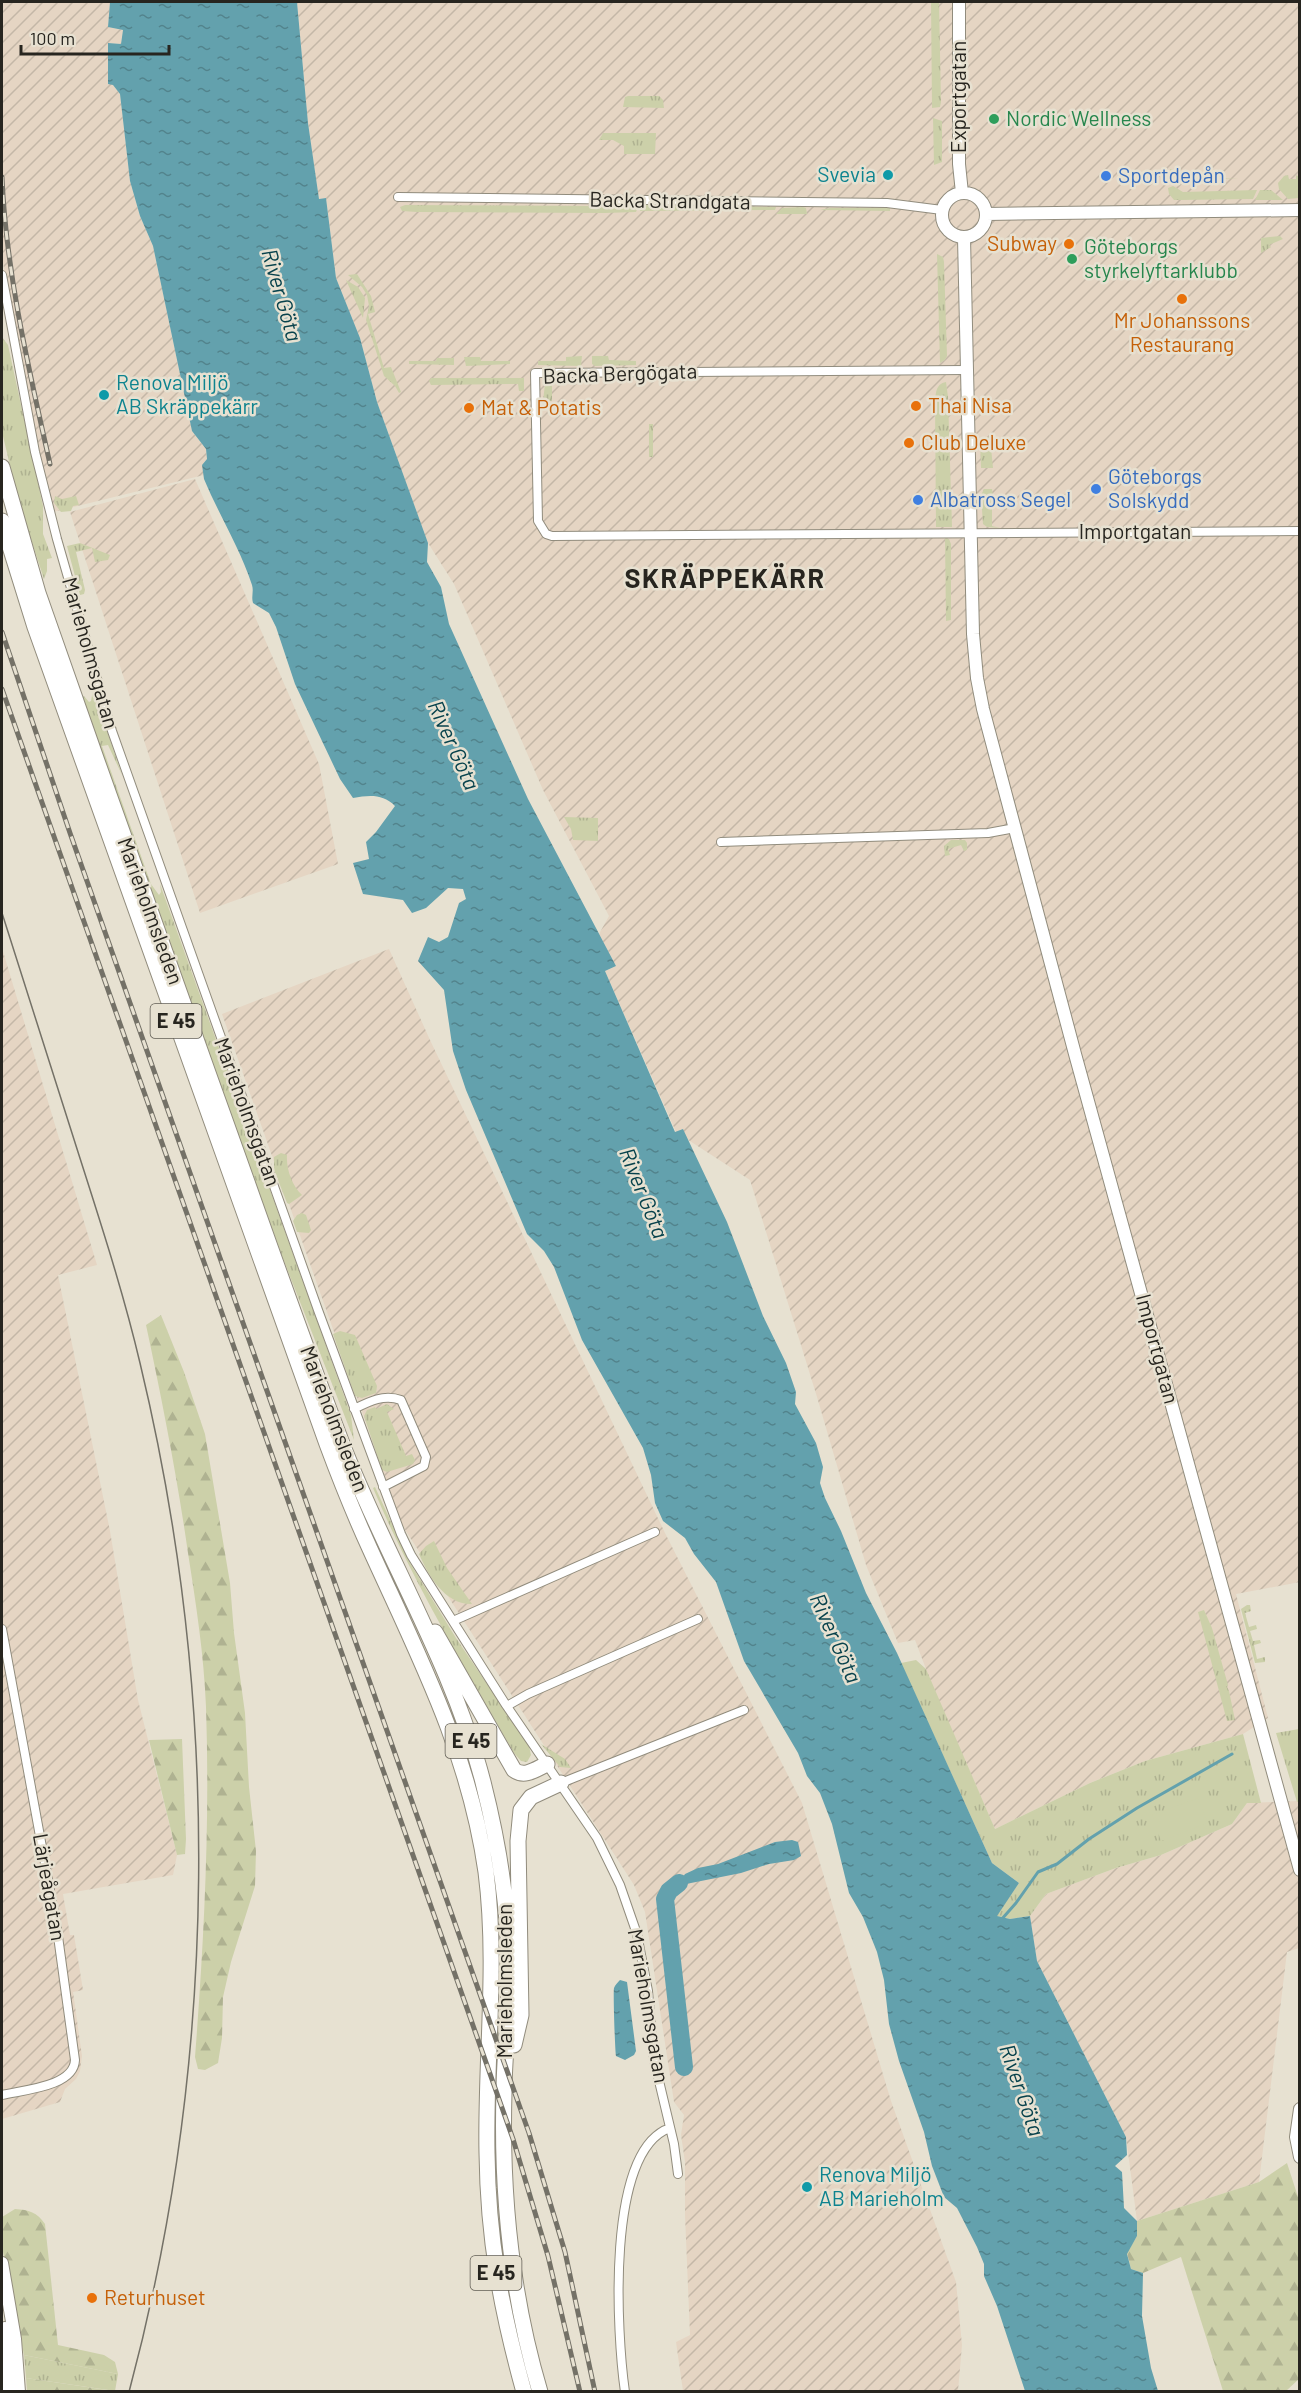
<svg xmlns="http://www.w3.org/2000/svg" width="1301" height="2393" font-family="Barlow,sans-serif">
  <defs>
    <pattern id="industrial-furrows" width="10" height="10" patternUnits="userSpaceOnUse" patternTransform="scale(1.5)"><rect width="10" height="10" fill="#e5d5c3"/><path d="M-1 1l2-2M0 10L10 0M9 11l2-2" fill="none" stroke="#c4b7a7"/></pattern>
    <pattern id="grass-tufts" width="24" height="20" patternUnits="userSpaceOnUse" patternTransform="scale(1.5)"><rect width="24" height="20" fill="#ccd0a9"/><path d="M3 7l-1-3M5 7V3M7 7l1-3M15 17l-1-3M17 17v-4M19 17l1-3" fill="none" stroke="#afb291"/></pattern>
    <pattern id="forest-firs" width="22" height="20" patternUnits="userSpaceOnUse" patternTransform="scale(1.5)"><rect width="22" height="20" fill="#ccd0a9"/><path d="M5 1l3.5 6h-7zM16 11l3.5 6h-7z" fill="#afb291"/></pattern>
    <pattern id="water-ripples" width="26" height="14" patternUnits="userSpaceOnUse" patternTransform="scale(1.5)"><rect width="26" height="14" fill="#63a1ad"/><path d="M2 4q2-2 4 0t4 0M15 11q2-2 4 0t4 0" fill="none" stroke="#52838c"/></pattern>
  </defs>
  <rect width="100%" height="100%" fill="#e7e1d1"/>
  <path fill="url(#industrial-furrows)" d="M2 2H110L108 27 123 30 121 44 108 43 113 85 120 94 130 181 140 216 153 246 192 431 206 449 207 459 202 465 204 475 53 512 30 412 2 258Z
    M297 2H1299L1300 1582 1236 1594 1268 1718 1243 1734 1145 1761 1090 1783 995 1829 932 1685 915 1640 898 1643 866 1565 817 1397 750 1180 676 1132 605 971 616 966 599 934 609 916 543 790 454 584 428 543 377 402 360 338 336 278 326 198 319 199 308 123Z
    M195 479 319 764 338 864 200 913 70 512Z
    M2 948 97 1265 58 1275 110 1531 138 1700 177 1855 173 1875 63 1894 70 1935H74L83 1990 73 1992 82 2056 80 2071 76 2079 65 2089 60 2102 2 2119Z
    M389 949 430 1040 665 1533 802 1803 891 2101 956 2282 962 2345 958 2391H683L676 2342 690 2335 685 2215V2162L681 2135 684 2115 674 2102 645 1912 634 1885 402 1525 222 1014Z
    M1299 1801V1948L1287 1952 1259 2182 1137 2221 1126 2137 1037 1961 1030 1916 1046 1894 1116 1868 1161 1855 1232 1824 1247 1803Z"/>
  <path fill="url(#grass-tufts)" d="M931 2H939L941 102 940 107 932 108Z
    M628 96H659L663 100 664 108 623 107 625 97Z
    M933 118 942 121V162L934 165Z
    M603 133H656L655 154H624V146L613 140H599Z
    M1170 169 1181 172 1190 178H1239L1189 180 1180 172 1170 171Z
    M1288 175 1289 179H1296V175L1299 177V198L1288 199 1279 189 1278 183 1284 176Z
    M1173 186 1183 192 1257 190 1253 199 1179 200H1174L1169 194 1168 188Z
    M1260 190H1271L1283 200H1255Z
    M615 204H639L636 212 605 213 417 212 402 211 400 207 405 205 604 206Z
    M644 204 776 207 775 210 640 211Z
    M803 207 806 208 807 214H776L782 208Z
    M830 208H890V211L820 210Z
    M1280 236 1283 239 1269 245 1271 247 1261 253V238Z
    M937 254 943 257 944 262 947 356 945 360 940 363Z
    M357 274 371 296 375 312 368 314 384 368 391 367 401 392 399 393 395 386 384 376 366 320 369 306 367 295 362 287 348 275Z
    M346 280 358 287 365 298 363 318Z
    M2 337 8 345 43 506V534L52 558 47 559V571L44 579 19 503 2 432Z
    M582 356 581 366 538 365V361H566V357Z
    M592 356H608L609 360 636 361V365L595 366 592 364Z
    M464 357H480L481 361H510V364L466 366Z
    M437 358H454V365L409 364V361H436Z
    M431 378H524V391H519L518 384 431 385 429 381Z
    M558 378 560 383H552V401H543L545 384 552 379Z
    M946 382 948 397 952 527H936L935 403C936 394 935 384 946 382Z
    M649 424H653V457H649Z
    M984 437H990L993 468H981L980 441Z
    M984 489H992L993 496H1002L992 498V526L1000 528 987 527 983 524 981 495Z
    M55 496 62 499 76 496 79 505 73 506 71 511 61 512 54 503Z
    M945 538 949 539 951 544V620L946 621Z
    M80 543 110 555 108 560 95 562 92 548 76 552 85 590 84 594 80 595 67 546Z
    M93 690 122 775 108 745 102 746 151 884 159 895 161 892 160 884 351 1415 354 1440 282 1256 87 713 82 698 84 696 89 702 91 701Z
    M564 817 598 818V841L573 840 571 829Z
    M951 840H965L967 843V850L964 851 961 845 948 849 950 855 945 856 944 846Z
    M281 1153 287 1155C286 1169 292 1186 302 1195L289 1204 287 1203 274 1170V1157Z
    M302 1213 306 1215 311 1230 309 1233 297 1232 293 1221 297 1215Z
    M340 1331 355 1335 377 1386 376 1393 362 1398 355 1396 333 1334Z
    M387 1404 394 1409 387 1412 406 1456 412 1454 415 1460 413 1464 387 1472 382 1470 364 1416 367 1410 375 1407 376 1409Z
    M375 1487 410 1563 456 1638 529 1746 531 1755 527 1762 521 1761 514 1753C464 1666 412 1581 373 1488Z
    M434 1541 447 1568 472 1604C445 1605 428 1575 419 1554L426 1546Z
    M1247 1605H1250L1251 1611 1245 1613 1249 1627 1256 1625 1257 1629 1250 1631 1253 1641 1260 1640 1261 1643 1254 1645 1257 1659 1265 1657V1662L1255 1663 1241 1609Z
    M1204 1610 1212 1628 1228 1685 1227 1687 1229 1691 1235 1720 1227 1721 1198 1612Z
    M916 1660 926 1669 995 1829 1090 1783 1145 1761 1243 1734 1261 1803H1247L1232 1824 1161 1855 1116 1868 1046 1894 1030 1916 1010 1919 996 1916 1019 1883 992 1863 901 1663Z
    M1299 1729 1300 1801 1297 1802 1276 1733Z
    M541 1744 565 1759 571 1768 560 1767Z
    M24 2355 118 2374 115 2391 26 2378Z"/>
  <path fill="url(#forest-firs)" d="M161 1315 184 1372 205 1434 230 1583 234 1633 245 1713 249 1787 256 1851 255 1886 231 1962 223 1997 222 2038 218 2063 205 2070 198 2069 195 2057C204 1941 210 1824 206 1707 204 1655 196 1604 188 1553 177 1476 162 1400 146 1325Z
    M182 1739 186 1839 185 1854 177 1855 149 1740Z
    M1287 2163 1299 2200V2379L1286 2391H1223L1181 2257 1143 2273 1131 2269 1127 2253 1137 2236V2221L1259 2182Z
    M15 2209C29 2210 37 2212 45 2224L58 2345 104 2355 115 2362 118 2374 24 2355 2 2247V2217Z
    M26 2378 114 2391H27Z"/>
  <path fill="#ccd0a9" d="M1198 1798 1208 1823 1161 1841 1152 1815Z"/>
  <path fill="url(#water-ripples)" d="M110 2H297L308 123 319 199 326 198 336 278 360 338 377 402 428 543 427 562 441 587 449 624 528 799 616 966 605 971 675 1132 683 1129 727 1222 763 1316 786 1363 796 1392 795 1404 816 1443 823 1467 820 1483 825 1498 841 1531 866 1593 897 1653 992 1863 1019 1883 997 1916 1010 1919 1030 1916 1037 1961 1126 2137 1127 2155 1115 2166 1122 2172 1124 2208 1137 2221V2236L1127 2254 1131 2269 1143 2273 1142 2316 1151 2368 1158 2391H1025L997 2306 984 2276V2264L977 2247 957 2208 944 2197 932 2166 924 2132 899 2061 889 2024 884 1980 877 1952 863 1917 849 1893 832 1824 820 1793 807 1776 798 1753 744 1661 716 1582 694 1554 685 1538 663 1521 655 1503 651 1475 643 1448 582 1340 554 1267 544 1251 527 1234 466 1090 453 1051 444 990 418 961 428 937 439 942 448 937 459 903 466 899 463 889 448 888 426 908 412 913 403 900 363 894 353 863 369 859 366 842 376 832 395 806C383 794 370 795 353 798L340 779 295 684 276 627 269 613 253 603C251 596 254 592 252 585 240 548 219 515 204 479L202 465 207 459 206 449 192 431 153 246 140 216 130 181 120 94 113 85 108 84V43L121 44 123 30 108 27Z
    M792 1840 798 1842 801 1856 794 1860 769 1864 741 1873 686 1884 679 1883 685 1874 698 1868 718 1864 775 1842Z
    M620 1980 627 1982 636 2051 634 2055 625 2060 616 2056C615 2051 613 1992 614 1988 615 1985 618 1982 620 1980Z"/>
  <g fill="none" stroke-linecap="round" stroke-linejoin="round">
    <path stroke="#63a1ad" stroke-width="3" d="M1001 1920 1016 1903 1038 1872 1057 1864 1089 1839 1137 1808 1232 1754"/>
    <path stroke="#63a1ad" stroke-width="18" d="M679 1883 669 1891 665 1899 684 2067"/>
    <g stroke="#918c7d" stroke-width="10">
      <path id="street" d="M398 197 887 203 942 210
        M2 275 35 452 57 539 112 731 318 1310 401 1534 411 1555 506 1705 597 1838 620 1885 637 1934 648 1991 654 2060 674 2144 678 2174
        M966 370 535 373 538 521 546 534 552 536 1300 531
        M721 842 988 833 1015 828
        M354 1409C370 1401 384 1394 401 1400L426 1457 424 1466 383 1487
        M453 1621 655 1532
        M2 1629 57 1929 75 2060C74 2087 22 2090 2 2095
        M507 1706 528 1694 698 1619
        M561 1783 744 1710
        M625 2392C617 2336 605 2150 670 2128"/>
    </g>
    <g stroke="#918c7d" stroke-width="14">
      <path id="secondary" d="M959 2V164L962 193
        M942 215a22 22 0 1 1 44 0a22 22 0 1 1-44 0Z
        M986 214 1300 210
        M964 238 973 634 977 678 983 709 1075 1054 1300 1870
        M1300 2109 1296 2137 1300 2157
        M2 2263 15 2339 19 2392
        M5 2328 9 2392"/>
    </g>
    <g stroke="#918c7d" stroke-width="17">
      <path id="highway" d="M2 467 38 593C95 757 154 921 212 1084 255 1203 296 1323 341 1441 385 1556 452 1662 483 1782 500 1849 511 1918 509 1988 509 2023 504 2057 504 2092 501 2194 511 2294 540 2392
        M2 521 35 627 327 1444C340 1479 354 1514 370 1549 419 1657 469 1752 486 1872 498 1966 485 2060 487 2153 488 2239 501 2309 524 2392
        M435 1632 514 1770C525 1778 536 1769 547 1764
        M514 2045 521 2015 518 1841 521 1810 531 1797 561 1783"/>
    </g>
    <use href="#street" stroke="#fff" stroke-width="8"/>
    <use href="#secondary" stroke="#fff" stroke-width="12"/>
    <use href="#highway" stroke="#fff" stroke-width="15"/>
    <path stroke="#747167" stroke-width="1.5" d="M2 913C27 992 52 1072 78 1152 100 1221 123 1291 140 1363 221 1700 219 2056 129 2392"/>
    <g stroke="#747167" stroke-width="5">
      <path id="rail" d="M2 177C6 273 29 370 50 464
        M2 632 70 833 529 2133 565 2252 595 2392
        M2 689 513 2139 548 2256 580 2392"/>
    </g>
    <use href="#rail" stroke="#e7e1d1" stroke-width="3" stroke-dasharray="9" stroke-linecap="butt"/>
  </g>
  <g fill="#2e9e5b" stroke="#e7e1d1" stroke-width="2">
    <circle cx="994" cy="119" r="6"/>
    <circle cx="1072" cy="259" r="6"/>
  </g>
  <g fill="#0f9aa8" stroke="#e7e1d1" stroke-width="2">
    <circle cx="888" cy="175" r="6"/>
    <circle cx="104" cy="395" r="6"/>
    <circle cx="807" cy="2187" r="6"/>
  </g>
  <g fill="#3f7fe0" stroke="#e7e1d1" stroke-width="2">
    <circle cx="1106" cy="176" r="6"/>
    <circle cx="1096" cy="489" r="6"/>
    <circle cx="918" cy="500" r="6"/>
  </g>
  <g fill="#e8710a" stroke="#e7e1d1" stroke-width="2">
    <circle cx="1069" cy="244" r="6"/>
    <circle cx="1182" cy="299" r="6"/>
    <circle cx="916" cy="406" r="6"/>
    <circle cx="469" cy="408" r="6"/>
    <circle cx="909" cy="443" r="6"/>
    <circle cx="92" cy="2298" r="6"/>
  </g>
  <g text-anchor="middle" stroke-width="5" stroke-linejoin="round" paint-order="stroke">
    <g fill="#e7e1d1" stroke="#615d54" stroke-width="1.5">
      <rect x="150.5" y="1004" width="51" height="34" rx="4.5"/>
      <rect x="445.5" y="1724" width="51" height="34" rx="4.5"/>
      <rect x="470.5" y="2256" width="51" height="34" rx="4.5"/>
    </g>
    <g font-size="20" font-weight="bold" fill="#27251f">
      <text x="176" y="1028">E 45</text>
      <text x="471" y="1748">E 45</text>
      <text x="496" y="2280">E 45</text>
    </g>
    <g font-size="21" fill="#27251f" stroke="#e7e1d1">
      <text transform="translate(959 97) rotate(-90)" y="7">Exportgatan</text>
      <text transform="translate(670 201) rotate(1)" y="7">Backa Strandgata</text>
      <text transform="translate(620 374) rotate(-2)" y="7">Backa Bergögata</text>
      <text x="1135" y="539">Importgatan</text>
      <text transform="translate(90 653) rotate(74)" y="7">Marieholmsgatan</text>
      <text transform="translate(150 911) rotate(70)" y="7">Marieholmsleden</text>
      <text transform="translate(247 1112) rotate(70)" y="7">Marieholmsgatan</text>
      <text transform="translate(1157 1349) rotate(75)" y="7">Importgatan</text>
      <text transform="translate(334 1419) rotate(69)" y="7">Marieholmsleden</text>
      <text transform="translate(49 1887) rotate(80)" y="7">Lärjeågatan</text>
      <text transform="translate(505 1981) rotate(-90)" y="7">Marieholmsleden</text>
      <text transform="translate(648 2006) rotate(80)" y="7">Marieholmsgatan</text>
    </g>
    <g font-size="21" fill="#27864d" stroke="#e7e1d1" text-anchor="start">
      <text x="1006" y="126">Nordic Wellness</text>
      <text x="1084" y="254">Göteborgs<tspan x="1084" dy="24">styrkelyftarklubb</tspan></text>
    </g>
    <g font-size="21" fill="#0d838f" stroke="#e7e1d1" text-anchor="start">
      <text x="876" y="182" text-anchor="end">Svevia</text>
      <text x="116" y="390">Renova Miljö<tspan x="116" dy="24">AB Skräppekärr</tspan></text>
      <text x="819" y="2182">Renova Miljö<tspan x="819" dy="24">AB Marieholm</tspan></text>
    </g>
    <g font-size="21" fill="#366cbe" stroke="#e7e1d1" text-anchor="start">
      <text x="1118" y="183">Sportdepån</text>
      <text x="1108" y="484">Göteborgs<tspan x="1108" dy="24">Solskydd</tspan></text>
      <text x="930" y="507">Albatross Segel</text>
    </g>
    <g font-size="21" fill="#c56008" stroke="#e7e1d1" text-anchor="start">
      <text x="1057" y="251" text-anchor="end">Subway</text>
      <text x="1182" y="328" text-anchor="middle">Mr Johanssons<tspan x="1182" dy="24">Restaurang</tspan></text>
      <text x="928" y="413">Thai Nisa</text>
      <text x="481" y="415">Mat &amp; Potatis</text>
      <text x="921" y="450">Club Deluxe</text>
      <text x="104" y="2305">Returhuset</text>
    </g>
    <g font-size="22" font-style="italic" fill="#07424c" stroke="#e7e1d1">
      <text transform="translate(282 295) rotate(74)" y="8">River Göta</text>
      <text transform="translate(454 745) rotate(66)" y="8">River Göta</text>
      <text transform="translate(644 1193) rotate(68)" y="8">River Göta</text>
      <text transform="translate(836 1638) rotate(66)" y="8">River Göta</text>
      <text transform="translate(1022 2090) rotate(71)" y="8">River Göta</text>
    </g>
    <g font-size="27" font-weight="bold" letter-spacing="1.5" fill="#27251f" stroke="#e7e1d1">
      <text x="725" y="588">SKRÄPPEKÄRR</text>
    </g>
  </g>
  <rect width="1301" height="2393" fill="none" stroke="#27251f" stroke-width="6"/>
  <path d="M21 45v9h148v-9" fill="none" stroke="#27251f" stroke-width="3"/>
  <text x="30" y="45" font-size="18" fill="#27251f" stroke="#e7e1d1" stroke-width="4.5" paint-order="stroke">100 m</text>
</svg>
